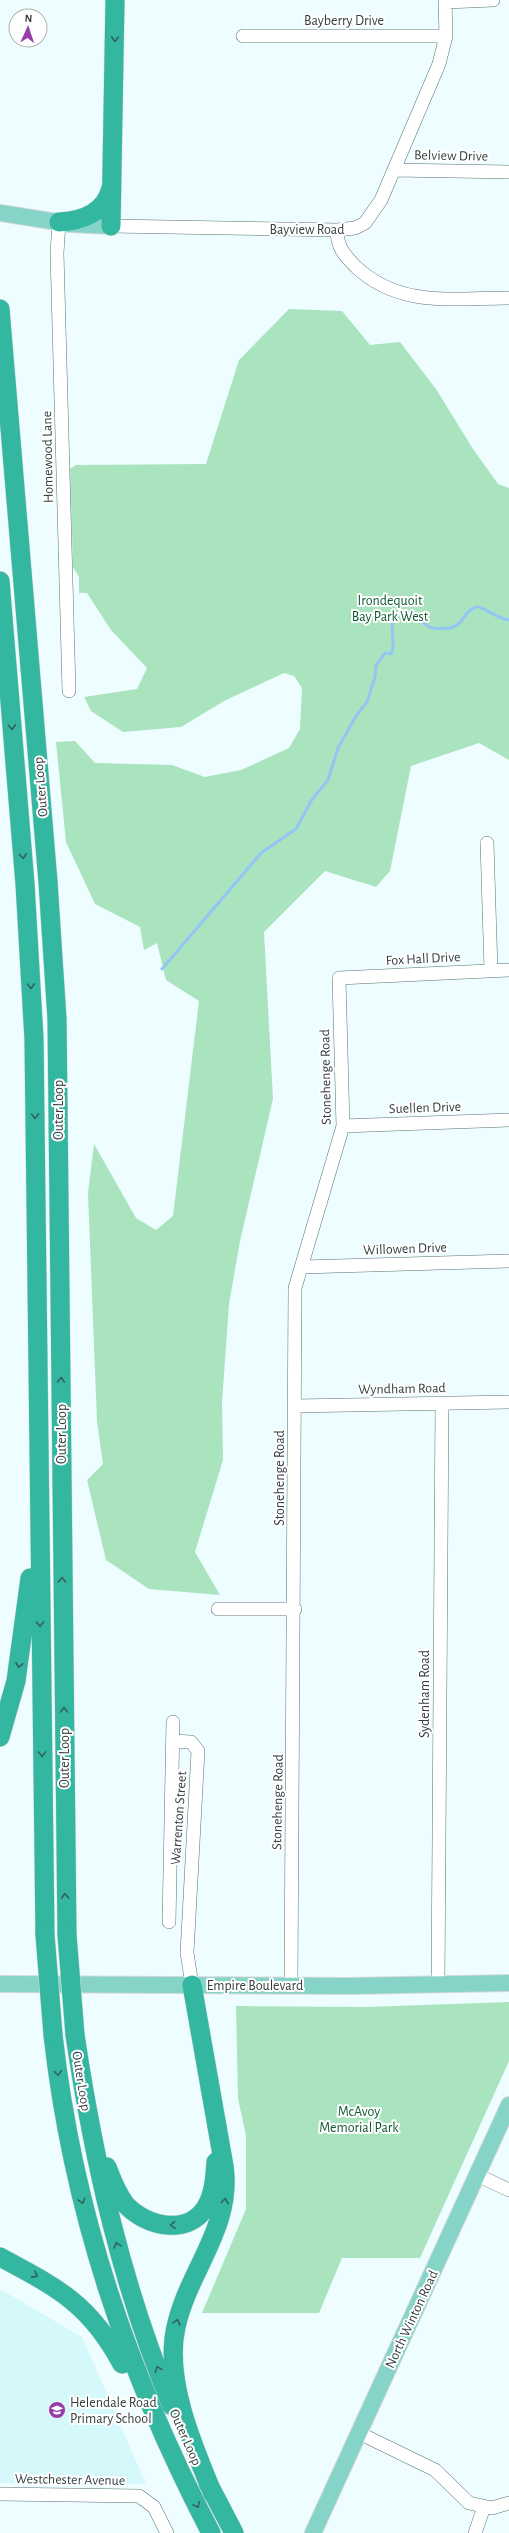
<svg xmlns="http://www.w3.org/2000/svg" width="509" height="2533" font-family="'Alegreya Sans',sans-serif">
  <rect width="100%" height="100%" fill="#eefdff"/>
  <path fill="#d5f8fb" d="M0 2289 82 2337 146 2484 0 2483Z"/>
  <path fill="#a9e4be" d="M289 309 342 311 370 345 400 342 436 389 473 449 498 484 509 488V760L479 743 411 766 390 871 376 887 325 871 264 932 273 1099 240 1241 229 1304 222 1402 223 1460 195 1552 220 1595 149 1589 106 1560 87 1480 103 1464 97 1421 88 1193 94 1144 136 1218 156 1230 173 1216 199 1001 166 980 157 943 144 950 140 927 95 904 66 842 56 742 75 741 95 763 172 765 205 777 241 770 289 748 300 729 302 688 294 676 284 673 224 701 181 727 123 732 91 711 84 697 137 689 147 668 111 630 87 593H79V577L73 567 70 469 76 465 206 464 239 360Z
    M509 2002V2061L420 2258H342L319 2313H202L246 2209V2136L238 2098 236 2006 366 2007Z"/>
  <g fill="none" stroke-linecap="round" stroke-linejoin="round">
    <path stroke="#95c5f4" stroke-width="3" d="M162 969 261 853 296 829 311 801 328 780 338 748 356 716 367 702 375 677 376 665 385 653 391 654C398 642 386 626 397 616 411 602 420 626 433 628 469 632 458 613 476 607 483 605 496 619 509 620"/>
    <g stroke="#5b7274" stroke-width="14">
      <path id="minor" d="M446 2 493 0
        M243 36H446
        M394 170 509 172
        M59 222 57 253 69 691
        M111 226 337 230 355 228 365 223 381 200 439 64 446 36 445 0
        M337 230C337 247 344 255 356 267 400 308 453 298 509 298
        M487 843 491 971
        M343 1126 509 1120
        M302 1267 509 1261
        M296 1406 509 1402
        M218 1609H295
        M173 1741 191 1742 198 1751 187 1953 192 1985
        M169 1922 173 1722
        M438 1984 442 1403
        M291 1985 295 1288 343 1126 339 978 509 970
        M477 2175 509 2190
        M359 2433 435 2470 469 2503 492 2508 509 2503
        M0 2494 139 2496 154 2507 167 2533
        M475 2533 484 2507"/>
    </g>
    <g stroke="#d6d8d9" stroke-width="18">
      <path id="major" d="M0 213 70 224 111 226
        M0 1984 351 1986 509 1983
        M313 2533 509 2105"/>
    </g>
    <g stroke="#d6d8d9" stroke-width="20">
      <path id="highway" d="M59 222C81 221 105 213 111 188
        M111 226 115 0
        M0 309 48 882 57 1019 67 1935
        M0 581 25 884 34 1039 45 1935
        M0 1737 16 1681 30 1578
        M192 1985 224 2166C233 2227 188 2271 176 2327 164 2379 193 2446 213 2494
        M53 2035C73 2213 128 2374 211 2533
        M75 2035C94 2162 122 2287 172 2406
        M107 2167C112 2180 117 2194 126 2205 147 2227 188 2236 206 2207 214 2194 215 2176 216 2162
        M0 2257C58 2288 90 2304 122 2364
        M208 2483 234 2533"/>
    </g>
    <use href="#minor" stroke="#fff" stroke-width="13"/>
    <use href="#major" stroke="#85d4c7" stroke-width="16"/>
    <use href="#highway" stroke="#34b7a1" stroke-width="19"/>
    <g stroke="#d6d8d9" stroke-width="20" stroke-linecap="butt">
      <path id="highway-bridge" d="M45 1935 53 2035
        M67 1935 75 2035"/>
    </g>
    <use href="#highway-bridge" stroke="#34b7a1" stroke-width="19"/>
  </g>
  <defs><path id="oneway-chevron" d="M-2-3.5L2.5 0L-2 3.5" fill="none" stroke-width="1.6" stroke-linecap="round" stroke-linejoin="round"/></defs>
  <g stroke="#34625c">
    <use href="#oneway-chevron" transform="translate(115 39) rotate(91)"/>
    <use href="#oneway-chevron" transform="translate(12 727) rotate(85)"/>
    <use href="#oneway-chevron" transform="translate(23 856) rotate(85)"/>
    <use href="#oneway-chevron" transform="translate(31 986) rotate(87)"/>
    <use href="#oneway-chevron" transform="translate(35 1116) rotate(89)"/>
    <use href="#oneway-chevron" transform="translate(61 1380) rotate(-90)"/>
    <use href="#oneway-chevron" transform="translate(62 1580) rotate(-90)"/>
    <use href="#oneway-chevron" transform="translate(40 1624) rotate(89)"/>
    <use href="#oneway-chevron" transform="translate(19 1665) rotate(100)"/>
    <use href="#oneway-chevron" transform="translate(64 1710) rotate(-90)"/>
    <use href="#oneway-chevron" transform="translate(42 1754) rotate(89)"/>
    <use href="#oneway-chevron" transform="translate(65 1896) rotate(-91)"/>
    <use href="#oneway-chevron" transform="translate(58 2073) rotate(82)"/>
    <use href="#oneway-chevron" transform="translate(82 2201) rotate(76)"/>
    <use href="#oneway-chevron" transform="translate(225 2201) rotate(-80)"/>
    <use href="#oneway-chevron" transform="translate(173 2225) rotate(177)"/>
    <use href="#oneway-chevron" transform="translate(117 2245) rotate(-106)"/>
    <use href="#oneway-chevron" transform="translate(35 2275) rotate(28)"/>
    <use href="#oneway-chevron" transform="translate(177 2322) rotate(-74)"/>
    <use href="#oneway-chevron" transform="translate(158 2369) rotate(-111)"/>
    <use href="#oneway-chevron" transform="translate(197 2505) rotate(63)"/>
  </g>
  <defs>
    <g id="school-disc" transform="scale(0.9)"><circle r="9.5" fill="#953eab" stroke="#fff"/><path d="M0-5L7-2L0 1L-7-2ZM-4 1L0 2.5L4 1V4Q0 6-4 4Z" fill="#fff"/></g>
  </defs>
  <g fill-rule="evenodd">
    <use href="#school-disc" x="57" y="2410"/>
  </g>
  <g text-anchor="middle" stroke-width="4" stroke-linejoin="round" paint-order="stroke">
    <g font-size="14" fill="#343e3f" stroke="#fff">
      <text x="344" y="25">Bayberry Drive</text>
      <text transform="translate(451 155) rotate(1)" y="5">Belview Drive</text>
      <text x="307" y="234">Bayview Road</text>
      <text transform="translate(47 457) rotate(-91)" y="5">Homewood Lane</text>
      <text transform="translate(40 787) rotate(-95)" y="5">Outer Loop</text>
      <text transform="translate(423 958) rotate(-3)" y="5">Fox Hall Drive</text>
      <text transform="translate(325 1077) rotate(-91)" y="5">Stonehenge Road</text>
      <text transform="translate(425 1107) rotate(-2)" y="5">Suellen Drive</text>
      <text transform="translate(58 1110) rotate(-90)" y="5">Outer Loop</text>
      <text transform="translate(405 1248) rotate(-2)" y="5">Willowen Drive</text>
      <text transform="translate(402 1388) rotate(-1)" y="5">Wyndham Road</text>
      <text transform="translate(61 1434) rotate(-90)" y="5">Outer Loop</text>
      <text transform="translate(279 1478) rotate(-90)" y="5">Stonehenge Road</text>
      <text transform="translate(424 1694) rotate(-90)" y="5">Sydenham Road</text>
      <text transform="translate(64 1758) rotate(-90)" y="5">Outer Loop</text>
      <text transform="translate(277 1802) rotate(-89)" y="5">Stonehenge Road</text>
      <text transform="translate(178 1818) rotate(-86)" y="5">Warrenton Street</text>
      <text x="255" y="1990">Empire Boulevard</text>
      <text transform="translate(82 2081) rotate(81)" y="5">Outer Loop</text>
      <text transform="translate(411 2319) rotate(-65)" y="5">North Winton Road</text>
      <text transform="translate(186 2437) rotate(66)" y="5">Outer Loop</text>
      <text transform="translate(70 2479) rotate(1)" y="5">Westchester Avenue</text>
    </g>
    <g font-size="14" fill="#0e5733" stroke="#fff">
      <text x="390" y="605">Irondequoit<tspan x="390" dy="16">Bay Park West</tspan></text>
      <text x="359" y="2116">McAvoy<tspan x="359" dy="16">Memorial Park</tspan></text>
    </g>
    <g font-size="14" fill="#343e3f" stroke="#fff" text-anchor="start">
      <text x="70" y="2407">Helendale Road<tspan x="70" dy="16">Primary School</tspan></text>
    </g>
  </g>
  <g transform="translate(28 28) rotate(3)"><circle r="19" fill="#ffffff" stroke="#aeb2b2"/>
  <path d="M0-3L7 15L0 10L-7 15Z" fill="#953eab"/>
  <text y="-6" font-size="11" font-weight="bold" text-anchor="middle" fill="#343e3f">N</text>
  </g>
</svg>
